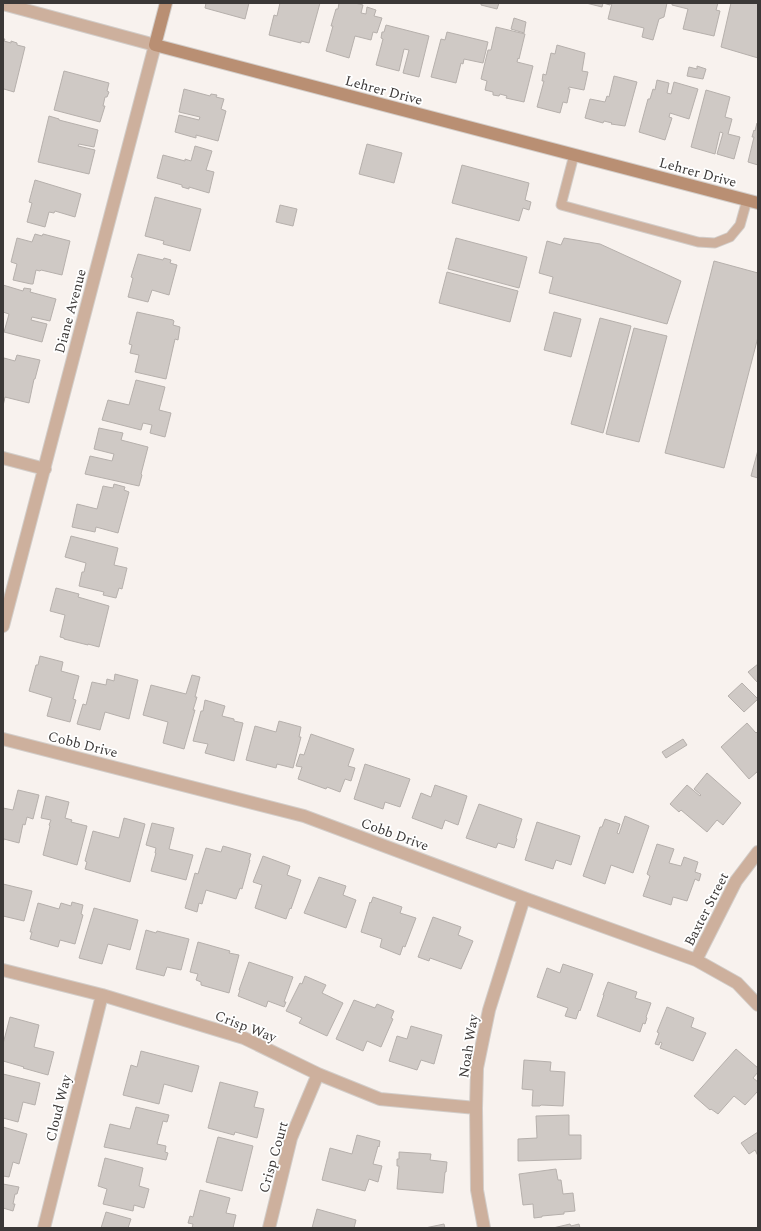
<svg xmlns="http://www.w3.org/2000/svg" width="761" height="1231" font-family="Spectral,serif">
  <rect width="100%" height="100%" fill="#f8f2ee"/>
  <path fill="#cfc9c5" stroke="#b6b0ac" d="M206 3H249L245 19 205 8Z
    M280 3H320L309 43 301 41V43L269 35 274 15 277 16Z
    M339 3H355L363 5 361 13 366 14 367 7 376 10 374 16 382 18 377 33 373 32 371 40 355 36 349 58 326 51 333 26H331L336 9H338Z
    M481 3H499L497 9 481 5Z
    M586 3H611L610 5 603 3 602 7Z
    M612 3H667L664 17 659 19 653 40 642 37 644 28 608 19Z
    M672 3H718L716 10 720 11 714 36 683 29 688 9 672 5Z
    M731 3H758V58L721 47Z
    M514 18 526 22 524 33 511 29Z
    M386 25 429 36 419 77 403 73 409 50 404 49 399 71 376 65 383 39 381 38 382 32H384Z
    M496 27 525 34 519 59 518 58 517 62 533 66 524 102 506 98 507 96 500 94 499 96 493 95V92L485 90 487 81 481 79 488 50H491Z
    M447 32 488 42 483 63 464 59 463 64 461 63 456 83 431 77 441 39 445 40Z
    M3 39H5L4 41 11 43V41L17 43V45L25 47 14 92 4 89 3 91Z
    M557 45 585 53 582 71 588 72 584 90 569 87 568 89H570L567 103 563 102 560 113 537 107 544 81H542L543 74 546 75 551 53 555 54Z
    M697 66 706 69 703 79 687 76 689 67 697 69Z
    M64 71 109 83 107 91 109 92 107 97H105L103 106H105L100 122 54 110Z
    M614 76 637 82 625 126 611 124 612 123 604 121 603 123 585 118 590 99 605 102 607 96 609 97Z
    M657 80 669 83 667 93 671 94 674 82 698 89 689 119 670 113 669 117 672 118 665 140 639 132 648 99H650L653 89 655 90Z
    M184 89 210 96 211 94 217 95 216 97 224 99 221 109 226 111 218 141 196 135V138L175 132 179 115 199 120 200 117 179 112Z
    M706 90 730 97 725 117 732 119 728 134 740 137 734 159 717 154 723 133 720 132 715 154 691 147Z
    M49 116 59 119V120L98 130 94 147 79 144 78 146 95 150 89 174 38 162Z
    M757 123H758V165L748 162 754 137H752L754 130 755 131Z
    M367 144 402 153 394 183 359 174Z
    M195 146 212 151 206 170 214 172 209 193 189 187V189L182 187V185L157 178 163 155 185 161V159L191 161Z
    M462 165 529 183 525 200 531 202 529 210 523 208 519 221 452 203Z
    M35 180 81 194 75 217 55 211 54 213 49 212 45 227 27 222 32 203 29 202Z
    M155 197 201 209 190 251 163 244 164 241 145 236Z
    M280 205 297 209 293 226 276 222Z
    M35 234 42 236 43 234 70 241 62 275 41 270 40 271 36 270 33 284H31L13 280 17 264 11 262 17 238 32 242Z
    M456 238 527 257 519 288 448 269Z
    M564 238 600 244 681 281 667 324 549 293 553 277 539 273 547 241 561 245Z
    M138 254 163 260 164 258 171 260 170 263 177 265 169 295 152 290 148 302 128 297 133 278 131 277Z
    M714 261 758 273V337L724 468 665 453Z
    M447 272 518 291 510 322 439 303Z
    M3 285 23 291 24 288 31 289 30 292 56 299 50 321 32 317 31 320 47 324 42 342 4 332 9 314 3 312Z
    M137 312 173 320 174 321 173 325 180 327 178 340 175 339 166 379 135 372 139 355 130 353 132 345 129 344Z
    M554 312 581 319 571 357 544 350Z
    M600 318 631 326 603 433 571 424Z
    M634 328 667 336 639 442 606 434Z
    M17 355 40 360 35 379H34L29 403 5 397 3 406V363L4 358 15 361Z
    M136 380 165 387 159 410 171 413 165 437 150 433 152 425 143 423 141 430 102 420 108 400 129 405Z
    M99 428 123 433 121 440 148 447 141 474 142 475 139 486 85 474 90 456 112 461 114 454 94 449Z
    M758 450V478L751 476Z
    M114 484 125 487 124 490 129 492 118 533 96 527 95 532 72 527 77 504 97 509 103 486 113 488Z
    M71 536 118 548 114 565 127 568 122 589 119 588 116 598 103 595 104 592 79 586 82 572H84L86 563 65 557Z
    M56 588 79 594 78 597 109 606 99 647 88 644V645L64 639V638L60 637 65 615 50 611Z
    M40 656 63 662 61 671 79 676 73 699 76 700 70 722 47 716 52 698 29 691 36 665H38Z
    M758 664V681L757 682 748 672Z
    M115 674 138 680 129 719 105 712 100 730 77 724 83 704 86 705 92 682 106 685 107 679 114 681Z
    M192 675 200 677 195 697H197L193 710H195L184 749 163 743 168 722 143 715 151 685 186 694Z
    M742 683 758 699 744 712 728 696Z
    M205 700 225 706 222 716 234 719V721L243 723 234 761 205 753 208 744 193 741 201 711H203Z
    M279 721 301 727 299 737H301L293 768 277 764 276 768 246 760 255 726 276 732Z
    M747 723 756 733 758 731V771L749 779 721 747Z
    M311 734 354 749 348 766 355 768 351 781 345 779 340 792 327 787 326 789 298 779 302 767 296 766 300 754 304 755Z
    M683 739 687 745 666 758 662 752Z
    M365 764 410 779 400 807 385 802 383 809 354 799Z
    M707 773 741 803 723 825 717 820 707 832 681 810 679 812 670 804 687 785 700 796 701 795 694 789Z
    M435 785 467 796 458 825 445 820 442 829 412 818 421 793 431 797Z
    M18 790 39 795 33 819 27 817 25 825 23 824 19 843 4 839 3 843V808L13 810Z
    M46 796 69 802 65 818 72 820 71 822 87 826 77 865 43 855 50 826 49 825 51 820 41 818Z
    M479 804 522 819 516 838 517 839 514 848 498 843 496 848 466 838Z
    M625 816 649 826 633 873 611 865 605 884 583 876 600 827H602L605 819 620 824 617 833 619 834Z
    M124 818 145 824 130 882 85 869 87 862 85 861 93 831 119 838Z
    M537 822 580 836 571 865 556 860 553 869 525 860Z
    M152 823 174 828 169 849 193 855 186 880 151 871 156 853H155L156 848 146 845Z
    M657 844 674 849 669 863 681 866 684 857 698 862 695 872 701 874 699 881 695 879 687 901 673 897 671 905 643 896 650 876 647 874Z
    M223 846 251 854 249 860H250L242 889 240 888 236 899 206 890 202 904 199 903 197 912 185 908 195 873 198 874 206 848 221 852Z
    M263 856 290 866 287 875 301 880 291 909 290 908 286 919 255 908 262 885 253 882Z
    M319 877 346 886 343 895 356 900 346 928 304 913Z
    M3 884 32 891 24 921 3 916Z
    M373 897 402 907 400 913 416 918 405 947 403 946 400 955 380 947 382 939 361 932 370 902 371 903Z
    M72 902 83 905 81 914 83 915 75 944 60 940 58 947 30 939 32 932H30L38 903 59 909 61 903 71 906Z
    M94 908 138 920 130 950 108 944 102 964 79 958Z
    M433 917 461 927 458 935 473 941 461 969 430 958 429 961 418 957Z
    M146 930 156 933 157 931 189 939 181 970 167 967 164 976 136 969Z
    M198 942 230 951 229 953 239 955 229 993 201 985V982L196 980 198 974 190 972Z
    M249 962 293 977 284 1002H286L284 1007 268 1001 266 1007 238 996 240 990H239Z
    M563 964 593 974 580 1011 579 1010 576 1019 565 1016 568 1008 537 997 547 968 560 973Z
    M305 976 326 985 322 993 343 1003 327 1036 299 1023 302 1018 286 1011 300 983 302 984Z
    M608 982 637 992 635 998 651 1003 646 1017 647 1018 645 1024 643 1023 640 1032 597 1016 604 995H603Z
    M354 1000 375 1008 377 1004 394 1011 391 1018 393 1019 381 1047 367 1041 363 1051 336 1039Z
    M667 1007 694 1018 691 1027 706 1033 693 1061 660 1048 662 1043 660 1042 659 1045 655 1044 659 1033 657 1032Z
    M10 1017 39 1025 34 1047 54 1052 48 1075 23 1068 24 1067 3 1061V1044Z
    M411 1026 442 1035 434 1064 421 1060 417 1070 389 1061 397 1036 407 1039Z
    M736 1049 758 1068V1072L753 1078 758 1082V1091L745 1105 734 1096 718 1114 711 1109 710 1110 694 1096Z
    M141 1051 199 1066 192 1092 164 1084 159 1104 123 1095 131 1065 137 1067Z
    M524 1060 551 1062 550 1071 565 1072 563 1106 541 1105 540 1106H532L533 1090 522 1089Z
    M3 1074 40 1083 35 1105 23 1102 18 1122 3 1118Z
    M220 1082 258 1092 254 1107 264 1109 257 1138 235 1132 234 1135 208 1128Z
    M136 1107 169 1115 167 1122 163 1121 157 1144 166 1146 165 1152 168 1153 166 1160 104 1147 110 1124 130 1129Z
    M569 1115V1135H581V1159L518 1161V1139L537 1138 536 1116Z
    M3 1127 27 1134 19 1164 13 1162 9 1177 3 1176Z
    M758 1132V1156L755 1150 749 1154 741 1143Z
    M357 1135 380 1141 379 1147 378 1146 373 1164 382 1166 378 1182 369 1179 365 1191 322 1180 330 1148 352 1154Z
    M218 1137 253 1146 242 1191 206 1182Z
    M399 1152 431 1154 430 1160 447 1162 446 1172H445L443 1193 397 1189 399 1166H397V1159H399Z
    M105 1158 143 1168 139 1186 149 1189 144 1208 134 1205 133 1211 103 1204 107 1189 98 1186Z
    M556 1169 558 1180H561L563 1194 573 1193 575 1211 564 1212V1214L542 1216V1217L534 1218 533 1204 523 1205 519 1174Z
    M3 1184 19 1187 17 1194H15L13 1204H15L13 1211 3 1208Z
    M200 1190 230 1198 226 1213 236 1215 233 1228H192L193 1224 188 1223 190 1216 193 1217Z
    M317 1209 356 1220 354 1228H312Z
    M106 1212 131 1219 128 1228H101Z
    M444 1224 445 1228H425Z
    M570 1224 571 1226 579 1224 580 1228H553Z"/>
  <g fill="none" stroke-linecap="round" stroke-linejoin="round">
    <g stroke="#d2cdc9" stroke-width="11">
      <path id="lane" d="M574 155 561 205 698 242 715 243 730 237 740 225 747 200"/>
    </g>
    <g stroke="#d2cdc9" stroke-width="14">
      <path id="street" d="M3 4 155 45 3 626
        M3 458 45 469
        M3 739 304 816 524 898 696 960 737 983 758 1005
        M696 960 736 881 758 852
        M3 970 102 995 244 1038 318 1074 380 1099 476 1108
        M44 1228 102 995
        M269 1228 291 1138 318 1074
        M484 1228 477 1190 476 1108 477 1068 489 1010 524 898"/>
    </g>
    <g stroke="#d2cdc9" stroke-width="14">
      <path id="secondary" d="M166 3 155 45 758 203"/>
    </g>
    <use href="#lane" stroke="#cdb09d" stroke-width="9"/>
    <use href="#street" stroke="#cdb09d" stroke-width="12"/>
    <use href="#secondary" stroke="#b98f73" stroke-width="12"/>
  </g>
  <g text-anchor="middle" stroke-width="3.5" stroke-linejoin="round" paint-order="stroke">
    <g font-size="14" fill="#3b3837" stroke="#fff">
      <text transform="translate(384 90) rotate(15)" y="5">Lehrer Drive</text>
      <text transform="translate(698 172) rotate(15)" y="5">Lehrer Drive</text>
      <text transform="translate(70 311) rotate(-75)" y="5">Diane Avenue</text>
      <text transform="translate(83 744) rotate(14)" y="5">Cobb Drive</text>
      <text transform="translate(395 834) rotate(20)" y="5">Cobb Drive</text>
      <text transform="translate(706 909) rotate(-63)" y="5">Baxter Street</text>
      <text transform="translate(246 1026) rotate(21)" y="5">Crisp Way</text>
      <text transform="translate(468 1046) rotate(-81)" y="5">Noah Way</text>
      <text transform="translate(58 1108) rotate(-76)" y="5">Cloud Way</text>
      <text transform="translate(273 1157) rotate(-74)" y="5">Crisp Court</text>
    </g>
  </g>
  <rect width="761" height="1231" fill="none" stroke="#3b3837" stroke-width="8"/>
</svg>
